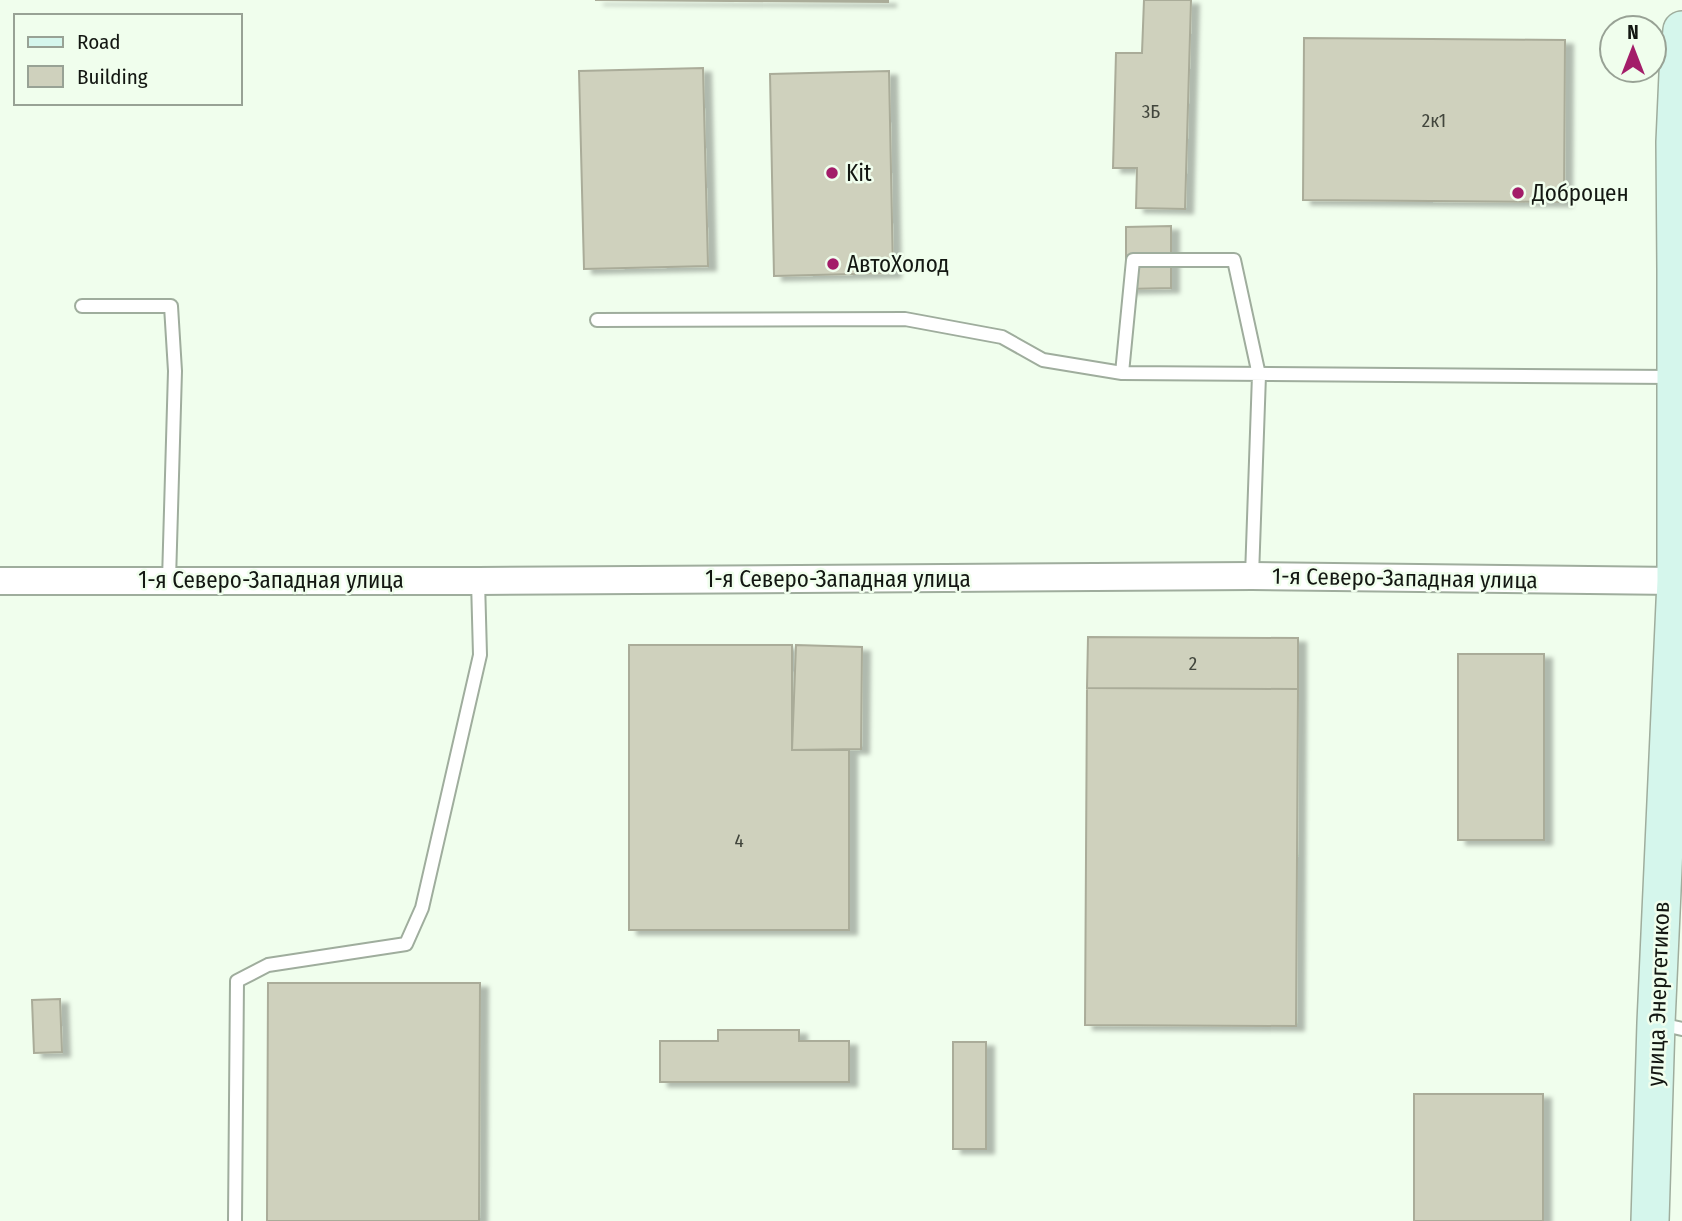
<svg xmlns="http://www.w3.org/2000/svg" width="1682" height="1221" font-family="'Fira Sans Condensed',sans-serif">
  <defs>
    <filter id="shadow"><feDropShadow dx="8" dy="4.5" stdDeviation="2" flood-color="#0004"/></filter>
  </defs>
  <rect width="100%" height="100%" fill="#f0feed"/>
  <path fill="#cfd1bd" stroke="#aaac99" stroke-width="2" filter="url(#shadow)" d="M595 0H888V2Z
    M1144 0H1191L1185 209 1136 208 1137 168H1113L1116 53H1142Z
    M1304 38 1565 40 1564 202 1303 200Z
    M703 68 708 266 584 269 579 71Z
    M889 71 893 273 774 276 770 74Z
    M1171 226V288L1126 289V227Z
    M1088 637 1298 638V689L1087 688Z
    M629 645H792V750H849V930H629Z
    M796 645 862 647 861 749 792 750Z
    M1458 654H1544V840H1458Z
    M1087 688 1298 689 1296 1026 1085 1025Z
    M268 983H480L479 1221H267Z
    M60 999 62 1052 34 1053 32 1000Z
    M718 1030H799V1041H849V1082H660V1041H718Z
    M953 1042H986V1149H953Z
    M1414 1094H1543V1221H1414Z"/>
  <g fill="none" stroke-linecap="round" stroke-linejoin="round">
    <g stroke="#9fad9d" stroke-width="16">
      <path id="service" d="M82 306H171L175 371 169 580
        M597 320 905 319 1002 337 1043 360 1122 373 1673 377
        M1122 373 1133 260H1234L1259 375 1252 576
        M1660 1024 1682 1029
        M235 1221 237 981 268 965 406 944 422 908 480 655 478 581"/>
    </g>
    <g stroke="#9fad9d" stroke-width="30">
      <path id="minor" d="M0 581H478L1252 576 1676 581"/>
    </g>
    <g stroke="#9fad9d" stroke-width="40">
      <path id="secondary" d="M1682 70 1678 74 1675 142 1676 269 1682 286
        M1678 74 1682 30
        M1650 1221 1656 1023 1676 581V269"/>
    </g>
    <use href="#service" stroke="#fff" stroke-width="12"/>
    <use href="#minor" stroke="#fff" stroke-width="26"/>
    <use href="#secondary" stroke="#d5f6ec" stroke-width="37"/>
  </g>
  <g fill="#a31d69" stroke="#f0feed" stroke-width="2.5">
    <circle cx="832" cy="173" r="7"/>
    <circle cx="1518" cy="193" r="7"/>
    <circle cx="833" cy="264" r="7"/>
  </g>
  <g text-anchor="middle" stroke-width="5" stroke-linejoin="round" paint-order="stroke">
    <g font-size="19" fill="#42463d">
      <text x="1151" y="118">3Б</text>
      <text x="1434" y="127">2к1</text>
      <text x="1193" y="670">2</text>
      <text x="739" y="847">4</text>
    </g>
    <g font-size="23" fill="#131712" stroke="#f0feed" text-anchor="start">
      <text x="846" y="181">Kit</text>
      <text x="1532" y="201">Доброцен</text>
      <text x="847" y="272">АвтоХолод</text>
    </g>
    <g font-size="23" fill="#131712" stroke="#f0feed">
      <text transform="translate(1405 578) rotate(1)" y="8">1-я Северо-Западная улица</text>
      <text x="838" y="587">1-я Северо-Западная улица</text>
      <text x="271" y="588">1-я Северо-Западная улица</text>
      <text transform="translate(1658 994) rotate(-88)" y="8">улица Энергетиков</text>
    </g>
  </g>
  <rect x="14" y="14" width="228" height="91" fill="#f0feed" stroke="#98a295" stroke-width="2"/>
  <rect x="28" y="37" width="35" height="10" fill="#d5f6ec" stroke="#98a295" stroke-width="2"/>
  <text x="77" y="49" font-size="21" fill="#131712">Road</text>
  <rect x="28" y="66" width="35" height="21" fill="#cfd1bd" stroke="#98a295" stroke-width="2"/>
  <text x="77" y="84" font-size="21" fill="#131712">Building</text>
  <g transform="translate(1633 49)"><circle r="33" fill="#f0feed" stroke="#98a295" stroke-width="2"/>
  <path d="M0-5L12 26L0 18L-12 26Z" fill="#a31d69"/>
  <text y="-10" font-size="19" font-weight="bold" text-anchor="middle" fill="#131712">N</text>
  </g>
</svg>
